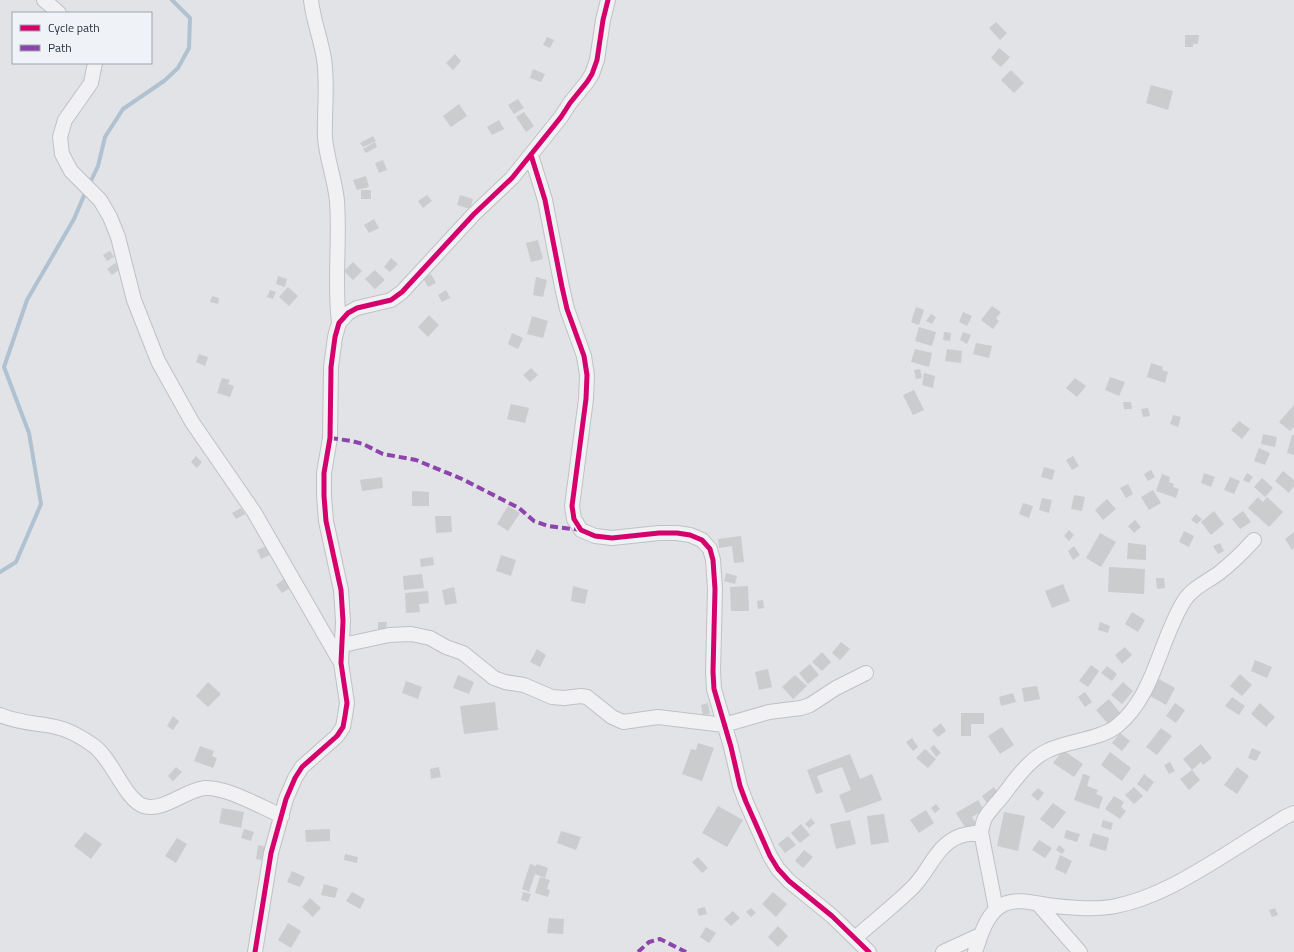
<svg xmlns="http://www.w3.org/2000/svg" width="1294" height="952" font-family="'Titillium Web',sans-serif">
  <rect width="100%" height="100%" fill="#e1e3e6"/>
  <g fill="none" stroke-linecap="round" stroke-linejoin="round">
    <path stroke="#b0c1d1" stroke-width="4" d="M89 185 98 166 105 137 123 109 164 81 178 68 189 48 190 18 172 0
      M0 572 16 562 41 504 29 433 4 367 27 300 74 219 86 191"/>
  </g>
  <path fill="#caccce" d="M996 22 1007 33 1000 40 989 28Z
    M1185 35H1199L1198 44H1193V47H1185Z
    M547 37 554 40 550 48 543 45Z
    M999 48 1010 57 1001 67 991 58Z
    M455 54 461 61 453 70 446 63Z
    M533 69 545 74 541 82 530 78Z
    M1011 70 1024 83 1014 93 1001 80Z
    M1151 85 1173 91 1168 110 1146 103Z
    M518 99 524 108 514 114 508 105Z
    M459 104 467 116 451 127 443 116Z
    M524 112 534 126 526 132 516 117Z
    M499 120 504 129 492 135 487 127Z
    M373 136 376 141 363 147 360 143Z
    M375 142 377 147 366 153 363 149Z
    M383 160 387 170 379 173 375 163Z
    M366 176 369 187 357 190 353 180Z
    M361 190H371V199H361Z
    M427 195 432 201 423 208 418 201Z
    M460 195 473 199 470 209 457 205Z
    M374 219 379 228 369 233 364 225Z
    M538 240 543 259 531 262 526 243Z
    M110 251 114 257 107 261 103 255Z
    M391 258 398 264 390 272 384 267Z
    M353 262 362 271 353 280 344 271Z
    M115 263 120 269 112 275 107 269Z
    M375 270 385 280 375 289 365 279Z
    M431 274 436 283 428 287 423 278Z
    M278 276 287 279 285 287 276 284Z
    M536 277 547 280 543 297 533 295Z
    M288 287 298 296 289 306 279 297Z
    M270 290 276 292 273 299 267 297Z
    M446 290 450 298 442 302 438 295Z
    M212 296 219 298 218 304 210 302Z
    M992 306 1001 312 996 318 999 321 993 329 981 320Z
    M916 307 924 310 919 325 911 322Z
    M963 312 972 316 967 326 959 322Z
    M931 314 936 317 932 324 926 321Z
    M429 315 439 325 428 337 418 327Z
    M532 316 548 321 543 338 527 334Z
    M919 327 936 332 932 346 915 341Z
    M944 332 951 333 950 341 943 340Z
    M963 332 971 335 967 344 960 340Z
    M512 333 523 338 518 349 508 344Z
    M976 343 992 346 989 358 973 354Z
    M915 349 932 353 929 367 911 362Z
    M947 349 962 351 961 363 945 361Z
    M199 354 208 357 205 366 196 362Z
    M1151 363 1163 367 1162 370 1168 372 1165 383 1147 377Z
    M531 368 538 375 530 382 523 375Z
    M920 369 922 378 916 379 914 370Z
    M924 373 935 376 933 388 922 385Z
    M1110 377 1125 382 1119 396 1105 390Z
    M222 378 230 380 228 384 234 386 230 397 217 393Z
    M1075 378 1086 386 1077 397 1066 388Z
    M914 390 924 410 913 415 903 395Z
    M1123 402H1131L1132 409H1124Z
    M511 404 529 408 525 423 507 419Z
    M1294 405V427L1290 431 1279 422Z
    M1148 408 1150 416 1143 417 1141 409Z
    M1173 415 1181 417 1178 427 1170 424Z
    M1239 421 1250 429 1242 439 1231 430Z
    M1263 434 1277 437 1275 447 1261 444Z
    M1292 435H1294V455L1287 453Z
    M1259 448 1270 453 1265 465 1254 461Z
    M196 456 202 462 197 468 191 462Z
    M1073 456 1079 466 1072 470 1066 460Z
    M1044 467 1055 470 1052 480 1041 477Z
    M1151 470 1155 477 1148 481 1144 474Z
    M1283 471 1294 480V486L1289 493 1275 481Z
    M1204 473 1215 477 1211 487 1201 483Z
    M1247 473 1253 477 1249 483 1243 480Z
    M1162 474 1170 477 1169 482 1174 484 1173 487 1179 489 1176 498 1156 491Z
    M382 477 383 488 362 491 360 480Z
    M1230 477 1240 481 1234 494 1224 490Z
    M1262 478 1273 488 1265 497 1254 487Z
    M1128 484 1133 494 1126 498 1120 488Z
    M1153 490 1161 503 1149 510 1141 497Z
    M412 491 429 492V506H412Z
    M1074 495 1085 497 1082 511 1071 509Z
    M1258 497 1263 502 1267 497 1283 512 1269 527 1248 508Z
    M1042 498 1052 500 1049 513 1039 510Z
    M1107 499 1116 509 1103 520 1095 510Z
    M1023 503 1033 506 1029 518 1019 514Z
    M508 506 520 513 508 531 497 524Z
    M241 508 245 514 236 519 232 513Z
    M1214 511 1224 524 1211 535 1201 522Z
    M1243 511 1251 522 1240 529 1232 519Z
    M1196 514 1202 519 1197 524 1191 520Z
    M435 516H451L452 532 436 533Z
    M1135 520 1141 527 1134 533 1128 526Z
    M1069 530 1074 535 1069 541 1064 536Z
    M1184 531 1194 536 1189 547 1179 542Z
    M1294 532V548L1292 550 1285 539Z
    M1100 533 1116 542 1101 567 1086 558Z
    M741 536 744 562 734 563 732 546 719 548 718 539Z
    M1128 543 1146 545V560L1127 559Z
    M1220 543 1224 551 1218 554 1213 546Z
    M267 546 270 555 261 559 257 550Z
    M1074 546 1080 555 1073 560 1068 551Z
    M501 555 516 560 511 576 496 571Z
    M433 557 434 565 421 567 420 559Z
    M1109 567 1145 569 1144 594 1108 592Z
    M726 573 737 576 735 584 724 581Z
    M422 574 424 588 404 590 403 576Z
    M1156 578H1164L1165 588 1157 589Z
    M284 579 290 588 282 593 276 585Z
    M1063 584 1070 601 1052 608 1045 591Z
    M573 586 588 590 585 604 571 601Z
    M748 586 749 611H731L730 587Z
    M454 587 457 603 445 605 442 590Z
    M428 591 429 603 419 604 420 612 406 613 405 593Z
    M763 600 764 608 758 609 757 601Z
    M1132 612 1145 620 1138 632 1125 624Z
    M378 622H387L386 629H378Z
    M1100 622 1110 626 1108 633 1098 630Z
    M841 642 850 649 840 660 832 653Z
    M1125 647 1132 655 1122 664 1115 655Z
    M537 649 546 655 540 667 530 662Z
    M822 652 831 662 822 671 812 662Z
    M1255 660 1272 667 1267 678 1251 671Z
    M810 664 819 675 808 684 799 673Z
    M1091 665 1099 671 1088 687 1079 681Z
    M1107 666 1117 674 1112 681 1101 673Z
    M768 669 772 687 759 690 755 672Z
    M1240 674 1252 685 1242 696 1230 686Z
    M458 675 474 682 469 694 453 688Z
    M795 675 807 686 793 699 782 687Z
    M1159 679 1175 688 1166 705 1150 696Z
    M406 681 422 687 418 699 402 693Z
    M208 682 221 694 208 707 196 696Z
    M1123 682 1133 691 1122 704 1111 695Z
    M1037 686 1040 699 1024 702 1022 688Z
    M1085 692 1092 702 1085 707 1078 697Z
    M1013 693 1016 702 1001 706 999 697Z
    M1232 697 1245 706 1239 715 1225 706Z
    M1109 699 1121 714 1109 725 1096 710Z
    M495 702 498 730 464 734 460 706Z
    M708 703 710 714 703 715 701 705Z
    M1175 703 1185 710 1176 723 1166 716Z
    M1260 703 1275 717 1266 727 1251 714Z
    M961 713H984V724H971V736H961Z
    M173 716 179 721 173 730 167 726Z
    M941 723 946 731 938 737 932 730Z
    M1002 727 1014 745 1000 754 988 736Z
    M1161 728 1172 736 1157 755 1146 747Z
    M1120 733 1130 741 1122 751 1112 743Z
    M912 738 918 747 913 751 906 742Z
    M698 743 714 748 702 781 682 774 691 749 696 750Z
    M1201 744 1212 758 1203 765 1201 762 1192 770 1183 759Z
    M934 745 941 753 936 757 930 748Z
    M200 746 214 751 212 756 217 758 213 768 194 761Z
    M1252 748 1261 752 1256 761 1248 758Z
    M925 749 936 759 928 768 916 758Z
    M1063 750 1083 764 1074 777 1053 763Z
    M1110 752 1131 768 1122 781 1101 765Z
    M850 754 860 779 872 774 882 800 846 813 839 795 851 790 842 767 817 776 823 792 816 794 807 770Z
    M1170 762 1175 771 1169 774 1164 765Z
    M176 767 182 772 173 781 168 776Z
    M439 767 441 777 431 779 430 769Z
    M1237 767 1249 776 1237 794 1224 785Z
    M1192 770 1200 780 1189 790 1180 779Z
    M1083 774 1090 776 1087 786 1098 790 1096 794 1103 797 1099 809 1074 800Z
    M1144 774 1154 782 1147 792 1137 784Z
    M994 787 1000 796 988 805 982 796Z
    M1134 787 1143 796 1134 804 1125 795Z
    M1038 788 1044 793 1038 801 1031 795Z
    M1114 796 1124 802 1121 807 1126 811 1120 819 1105 809Z
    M978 800 984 810 972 817 978 826 968 832 956 813Z
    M1053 803 1066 812 1053 829 1040 819Z
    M936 804 940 809 935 813 931 808Z
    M718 806 743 820 727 847 702 833Z
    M222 808 244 812 241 828 219 823Z
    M926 810 934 823 919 833 910 820Z
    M1004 812 1025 816 1018 851 997 846Z
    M884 814 889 842 871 845 867 816Z
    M811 818 815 823 809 828 805 824Z
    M850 820 856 844 836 849 830 824Z
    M1103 820 1113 823 1111 830 1101 827Z
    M801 824 810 835 800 843 791 833Z
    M244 829 254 832 251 841 241 838Z
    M330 829V841L306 842 305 830Z
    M1066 830 1080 834 1077 842 1064 838Z
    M561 831 581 837 576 850 557 843Z
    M85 832 102 844 91 859 74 846Z
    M1093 833 1109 838 1106 851 1089 846Z
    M788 836 796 845 785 853 778 844Z
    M177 838 187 844 176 863 165 856Z
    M1039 840 1052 848 1045 858 1032 850Z
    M258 845 267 847 264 860 256 859Z
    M1059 845 1065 850 1062 854 1056 850Z
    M804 850 813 857 803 868 795 861Z
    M345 854 358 857 357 863 344 860Z
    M1060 855 1072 861 1066 874 1055 869Z
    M698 857 708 868 702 873 692 862Z
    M530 864 536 866 537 864 548 868 545 878 535 874 529 892 522 889Z
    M292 871 305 877 300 887 287 882Z
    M540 877 550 880 547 889 550 890 548 897 535 893Z
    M324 884 338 888 335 898 321 895Z
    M352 892 365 899 360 909 346 901Z
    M523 892 531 894 528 902 521 900Z
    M773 892 787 904 776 917 762 904Z
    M310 898 321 908 313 917 302 907Z
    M705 907 707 914 699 916 697 909Z
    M751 908 756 913 751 917 746 912Z
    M1275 908 1278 915 1272 917 1269 910Z
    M733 911 740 918 731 926 724 919Z
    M549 918 564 919 563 934 547 933Z
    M288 923 301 931 291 948 278 940Z
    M778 926 788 936 778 947 768 937Z
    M706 927 716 933 709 943 700 937Z"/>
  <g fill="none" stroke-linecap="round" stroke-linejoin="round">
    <g stroke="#bfc1c4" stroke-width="16">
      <path id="minor" d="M44 0 59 13
        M311 0C313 20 321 39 324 59 328 85 324 112 325 138 327 160 335 180 337 201 340 242 334 282 339 323
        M95 63 91 83 65 120 60 137 62 154 71 171 100 200 110 217 118 237 134 300 158 361 192 422 254 512 341 663
        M531 155 545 200 562 287 567 309 584 356 587 375 586 399 572 506 574 519 581 530 595 536 612 538 659 533H677L690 535 702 540 710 549 713 560 715 589 713 672 714 689 731 747 740 786 746 802 770 856 778 869 789 881 832 916 869 952
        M343 645 389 635 411 634 430 638 446 647 463 653 494 678 505 682 524 685 552 697 564 698 581 696 587 697 612 717 623 722 658 717 724 725 769 712 801 708 810 705 836 688 866 673
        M0 715C18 723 37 723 56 727 70 730 83 738 94 746 113 760 125 800 144 806 163 812 185 790 205 788 227 787 261 807 282 816
        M1038 904 1080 952
        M996 909 981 832C982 827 983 822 985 818 989 811 995 805 1000 799 1014 782 1028 759 1049 750 1068 741 1101 739 1117 726 1155 695 1159 641 1184 601 1192 588 1207 582 1219 573 1232 563 1243 552 1254 540
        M855 938C874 921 895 905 913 887 930 870 936 845 960 836 967 834 974 833 981 832
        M255 952 271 853 286 799 295 778 302 767 337 736 343 727 345 716 347 703 341 663 343 621 341 590 326 521 324 496V473L330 438 331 367 335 337 339 323 348 313 357 308 391 300 402 292 474 214 512 178 561 117 570 103 587 82 592 74 597 60 603 20 608 0
        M943 952 980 935
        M975 952C981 935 986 913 1004 904 1020 897 1039 905 1055 906 1075 908 1096 910 1116 906 1155 898 1189 877 1223 856 1244 843 1264 830 1285 817L1294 813"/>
    </g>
    <use href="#minor" stroke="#f1f1f3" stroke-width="14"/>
    <path stroke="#8e44ad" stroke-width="4" stroke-dasharray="8 4" stroke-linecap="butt" d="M330 438 352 441 363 444 383 454 416 460 462 479 519 508 534 521 548 526 581 530
      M638 952 649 942 660 939 686 952"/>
    <g stroke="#eff2f6" stroke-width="8">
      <path id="cycleway" d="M531 155 545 200 562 287 567 309 584 356 587 375 586 399 572 506 574 519 581 530 595 536 612 538 659 533H677L690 535 702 540 710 549 713 560 715 589 713 672 714 689 731 747 740 786 746 802 770 856 778 869 789 881 832 916 869 952
        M255 952 271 853 286 799 295 778 302 767 337 736 343 727 345 716 347 703 341 663 343 621 341 590 326 521 324 496V473L330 438 331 367 335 337 339 323 348 313 357 308 391 300 402 292 474 214 512 178 561 117 570 103 587 82 592 74 597 60 603 20 608 0"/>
    </g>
    <use href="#cycleway" stroke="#d6006c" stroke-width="5"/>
  </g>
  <rect x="12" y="12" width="140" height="52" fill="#eff2f6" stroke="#9fa5ad"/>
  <rect x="20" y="25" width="20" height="6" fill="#d6006c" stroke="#9fa5ad"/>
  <text x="48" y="32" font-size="12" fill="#28323f">Cycle path</text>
  <rect x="20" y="45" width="20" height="6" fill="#8e44ad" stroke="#9fa5ad"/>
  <text x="48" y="52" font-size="12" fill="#28323f">Path</text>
</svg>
